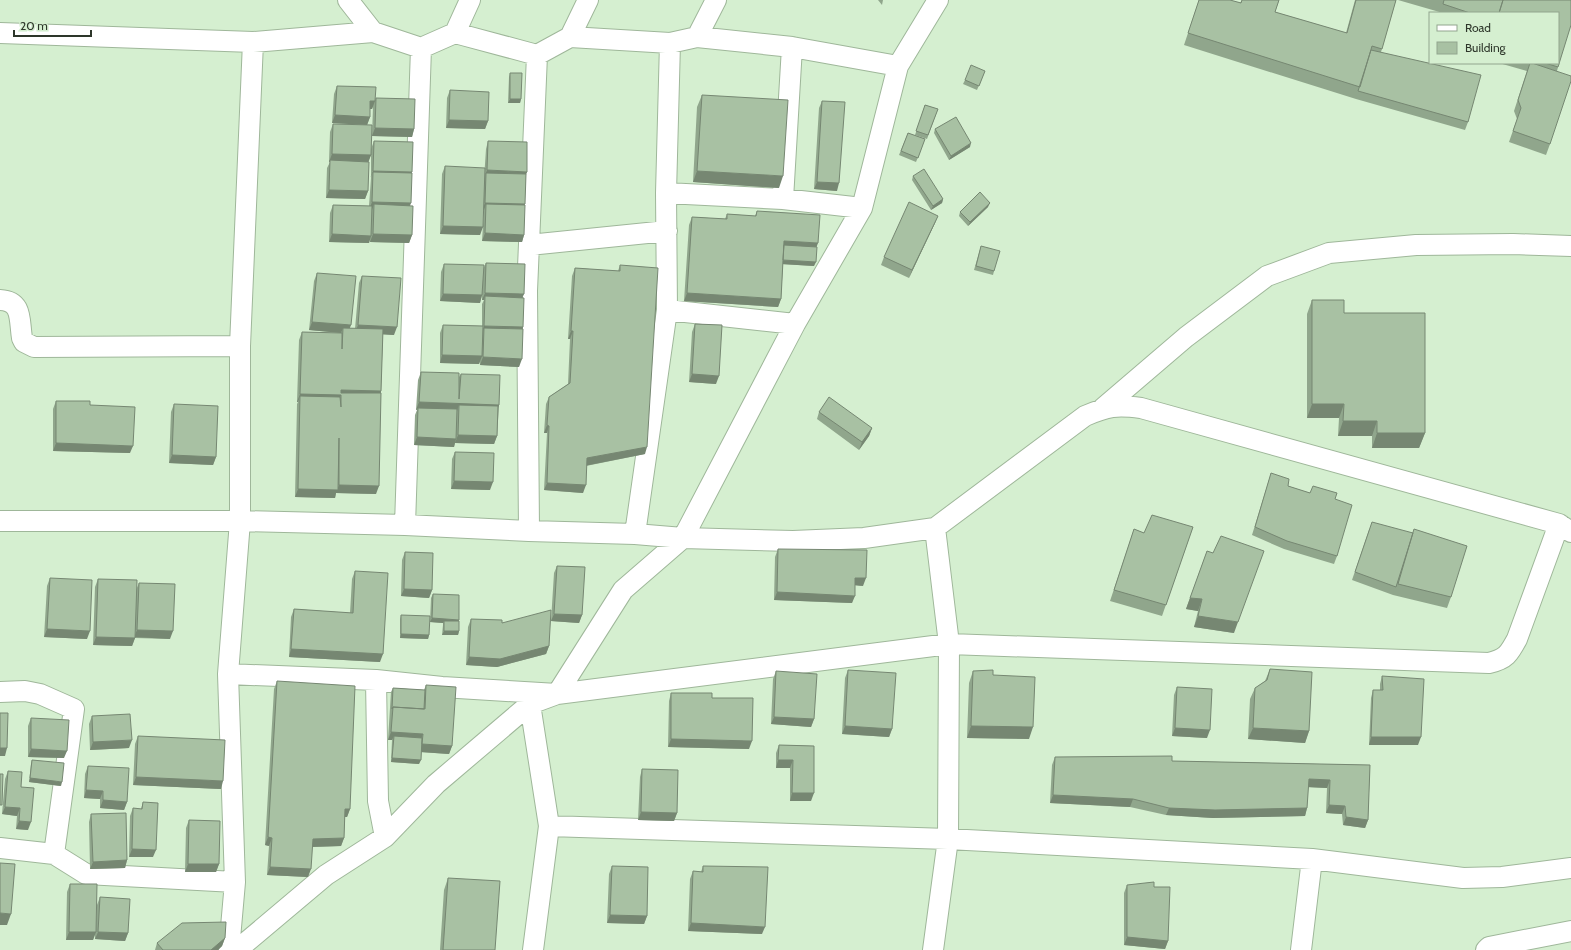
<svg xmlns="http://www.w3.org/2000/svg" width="1571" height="950" font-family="Cabin,sans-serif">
  <rect width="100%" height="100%" fill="#d5efd0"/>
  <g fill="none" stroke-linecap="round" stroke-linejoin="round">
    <g stroke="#9fb79a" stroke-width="22">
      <path id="street" d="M348 0 373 32
        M0 33 253 42 373 32 421 48 455 33 537 55 570 37 670 43 697 37 792 47 898 66
        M455 33 470 0
        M570 37 588 0
        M697 37 716 0
        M666 193 783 199 862 208
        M783 199 792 47
        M529 245 667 231
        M0 300C23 301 19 320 22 338L24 342 34 347 240 346
        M667 310 795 324
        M1103 408 1186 337 1267 276 1329 253 1416 245 1513 244 1571 246
        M0 521H240L405 525 529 531 635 534 683 538 793 541 864 538 935 528 1085 416C1108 406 1116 405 1141 408L1559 524 1571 532
        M405 525 421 48
        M529 531 527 291 537 55
        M635 534 667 310 666 193 670 43
        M228 674 376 680 442 687 557 694 949 644 1489 663C1506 659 1509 654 1517 639L1559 524
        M376 680 378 801 385 837
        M0 692 25 691 40 694 74 709 54 854
        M530 704 549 826 533 950
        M549 826 948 839 1312 859 1463 878 1502 877 1571 868
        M0 848 54 854 86 874 235 882
        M229 950 235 882 228 674 240 521V346L253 42
        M237 950 326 875 385 837 436 784 530 704 557 694 623 590 683 538 795 324 862 208 898 66 938 0
        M933 950 948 839 949 644 935 528
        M1301 950 1312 859
        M1486 950 1489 947 1571 931"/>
    </g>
    <use href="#street" stroke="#fff" stroke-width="20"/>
  </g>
  <path fill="#90a68c" d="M878 0H883L882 5Z
    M1199 0H1230L1240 3 1242 0H1279L1275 12 1346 33 1355 0H1396L1381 52 1468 122 1465 130 1356 99 1184 45Z
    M1398 0H1571L1558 67 1557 71 1550 144 1546 155 1509 142 1517 119 1514 111 1527 71 1499 63H1558V13H1443Z
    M985 71 977 90 963 84 965 80Z
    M510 73 521 99 520 103H508L509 77Z
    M337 86 375 101 376 98 414 129 412 137 372 136 373 106 372 109H370V117L367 125 332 123 334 94Z
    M450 90 488 121 485 129 446 128 447 98Z
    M702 95 779 188 693 182 697 107Z
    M822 101 837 191 814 189 819 108Z
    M925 105 938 109 927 139 915 135Z
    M333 124 371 155 368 162V191L365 199 326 198 327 168 330 162H329L330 132Z
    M935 129 970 147 949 160 934 133Z
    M908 133 925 139 916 162 899 155Z
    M374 141 411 173 410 206 412 235 409 243 370 242V238L369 243 329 242 330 213 333 205 369 206 371 178V149Z
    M488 141 527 172 526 174 524 205V235L522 242 482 241 484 210H483L480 235 440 234 442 174 445 166 484 179 486 149Z
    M913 176 943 199 942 203 931 210 912 180Z
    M988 207 968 226 959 216 960 212Z
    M757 211 817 247 814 266 783 264 781 299 778 307 684 301 689 225 692 217 725 219 727 214 755 216Z
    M938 216 935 223 909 278 881 265 884 257Z
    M981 246 994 271 993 275 974 270Z
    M486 263 523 297V329L519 367 480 365V361L479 364 440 363V333L443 325 482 326V304L484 300H482V295L480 303 440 301 441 272 444 264 483 269Z
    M620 265 645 454 586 466 583 493 544 490 547 433H544L546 404 549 397 568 384 570 339H568L572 276 575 268 618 271Z
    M317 273 350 328 355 329 359 283 362 276 394 335 383 334 381 391V393L376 494 336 493 335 498 295 497 297 404 298 402H297L299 340 302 332 341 333 309 330 314 281Z
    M1312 300 1344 313 1425 433 1419 448H1372V436H1338L1339 418H1307V314Z
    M695 324 716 384 689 382 692 332Z
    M421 372 459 377 461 374 499 405 497 436 494 444 455 443V442L454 447 414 445 415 415 417 410H416L418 380Z
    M56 401 90 405 130 453 53 451V409Z
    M174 404 216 457 213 465 169 463 171 412Z
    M819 412 872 428 869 436 859 450 817 419Z
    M455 452 490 490 451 489 452 459Z
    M1271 473 1288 486 1310 493 1335 499 1337 556 1334 564 1284 549 1252 535Z
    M1193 527 1162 616 1110 601 1134 529 1144 533Z
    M1369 530 1413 533 1451 597 1447 608 1393 595 1352 580Z
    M778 549 863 586 855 585 852 603 774 600 775 557Z
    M1207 551 1234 633 1194 627 1198 611 1186 609Z
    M405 552 432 590 429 598 401 596 402 560Z
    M557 566 582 615 579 623 551 621 554 573Z
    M355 571 380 662 289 657 291 617 294 609 350 613 352 579Z
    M50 578 87 639 44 637 47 586Z
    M98 579 136 590 139 583 170 639 135 638 132 646 93 645 95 587Z
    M433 594 459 620 458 621 459 631 458 635H442L443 625V623L430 622 431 598Z
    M401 615 429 635 428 639 400 638V619Z
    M471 619 502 623 549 646 546 654 497 667 466 665 468 627Z
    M1270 669 1309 731 1305 743 1248 739 1250 699 1255 688 1265 681Z
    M848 670 892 729 889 737 842 734 845 678Z
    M776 671 814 719 811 727 771 724 773 679Z
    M973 671 993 675 1029 739 967 738 969 683Z
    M1382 676 1418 745H1369L1371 698 1373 690H1380V684Z
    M277 681 350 809 347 817H345L344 838 341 846 312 847 308 877 267 875 269 846 265 845 274 689Z
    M426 685 452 746 449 754 421 752 419 764 391 762 392 740H388L391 692 393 688 424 690Z
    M1177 687 1207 738 1172 736 1174 695Z
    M671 693 712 698 749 749 668 747 669 701Z
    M92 716 129 748 90 750 89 724Z
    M31 718 64 758 28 757V726Z
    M138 736 221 789 133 785 135 744Z
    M779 745 814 746 811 801H790V768H776V753Z
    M1055 757 1172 761 1370 765 1368 820 1365 828 1343 825 1342 814 1326 813 1327 788 1308 787 1307 808 1305 816 1213 818 1166 815 1130 807 1050 803 1052 765Z
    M32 760 61 786 29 782 31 764Z
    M88 766 127 802 124 810 100 808V799L84 798 85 774Z
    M642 769 677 813 674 821 638 820 640 777Z
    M8 771 21 787 28 830 16 829 17 816 2 814 5 779Z
    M143 802 153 857H129L130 816 133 808 141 809Z
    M91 814 127 860 125 868 90 869 89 822Z
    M189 820 219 864 216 872H185L186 828Z
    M612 866 647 916 644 924 607 923 609 874Z
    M703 866 762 934 688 931 690 879 693 871 701 872Z
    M448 878 495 950H440L444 890Z
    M70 884 96 920 97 905 100 897 128 933 125 941 95 939V934L93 940H66L67 892Z
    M1127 885 1154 887 1168 941 1165 949 1124 945V893Z
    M225 938 222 946 218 950H155L157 943Z"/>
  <path fill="#768772" d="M510 99H521L520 103H508Z
    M370 101H375L372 109H368Z
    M335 115 370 117 367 125 332 123Z
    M449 120 488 121 485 129 446 128Z
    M375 128 414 129 412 137 372 136Z
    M971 143 970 147 949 160 951 156Z
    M332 154 371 155 368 163 329 162Z
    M487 170 527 172 524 180 486 173 484 178Z
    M373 171 412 172 409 179 373 172 370 178Z
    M697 171 783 176 779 188 693 182Z
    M817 182 839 183 837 191 814 189Z
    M329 190 368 191 365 199 326 198Z
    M943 199 942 203 931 210 933 206Z
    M372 202 411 203 408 211 374 204 372 210H369Z
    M485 203 525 204 522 212 486 204 484 210H482Z
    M990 203 988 207 968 226 970 222Z
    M938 216 935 223 909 278 912 270Z
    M443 226 483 227 480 235 440 234Z
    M485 233 524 235 522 242 482 241Z
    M332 234 371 236 369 243 329 242Z
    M373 234 412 235 409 243 370 242Z
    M784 241 818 243 815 251 782 249Z
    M782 260 816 262 814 266 780 264Z
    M485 293 524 294 521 301 485 296 484 300H482Z
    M687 293 781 299 778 307 684 301Z
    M443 294 482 295 480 303 440 301Z
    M312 322 351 325 348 333 343 328 341 333 309 330Z
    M358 325 397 327 394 335 355 333Z
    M484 326 523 327 520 335 484 328 482 334Z
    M571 331H573L570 339H568Z
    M442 355 482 356 479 364 440 363Z
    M483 357 522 359 519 367 480 365Z
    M692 374 719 376 716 384 689 382Z
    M341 390 381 391 379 399 341 395 338 403 300 396 298 402H297L300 394Z
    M419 402 499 405 496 413 459 405 457 411 418 408 416 410Z
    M1312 404H1344L1339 418H1307Z
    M1343 421H1377L1372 436H1338Z
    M547 425 549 426 547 433H544Z
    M872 428 869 436 859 450 862 442Z
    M1377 433H1425L1419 448H1372Z
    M458 435 497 436 494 444 455 443Z
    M417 437 456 439 454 447 414 445Z
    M56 443 133 446 130 453 53 451Z
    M647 447 645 454 584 466 587 458Z
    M172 455 216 457 213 465 169 463Z
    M454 481 493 482 490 490 451 489Z
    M547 483 586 485 583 493 544 490Z
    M339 485 379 486 376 494 336 493 335 498 295 497 298 489 337 490Z
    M855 578H866L863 586 852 585Z
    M404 589 432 590 429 598 401 596Z
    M777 592 855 596 852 603 774 600Z
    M1190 598 1202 599 1198 611 1186 609Z
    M554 614 582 615 579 623 551 621Z
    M1198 616 1238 622 1234 633 1194 627Z
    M432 618 459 620 457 624 444 621 443 623 430 622Z
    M47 629 90 631 87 639 44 637Z
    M137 630 173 631 170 639 134 637Z
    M444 631H459L458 635H442Z
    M401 634 429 635 428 639 400 638Z
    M96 637 135 638 132 646 93 645Z
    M549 646 546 654 497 667 466 665 469 657Z
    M291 649 383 654 380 662 289 657Z
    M774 717 814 719 811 727 771 724Z
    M845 726 892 729 889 737 842 734Z
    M971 726 1033 727 1029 739 967 738Z
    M1175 728 1210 730 1207 738 1172 736Z
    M1253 728 1309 731 1305 743 1248 739Z
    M391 732 423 734 420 742 394 736 392 740H388Z
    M1371 737H1421L1418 745H1369Z
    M671 739 752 741 749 749 668 747Z
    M132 740 129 748 90 750 93 742Z
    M422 744 452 746 449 754 420 752Z
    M0 748H7L5 756H0Z
    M31 749 67 751 64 758 28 757Z
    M392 758 421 760 419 764 391 762Z
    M778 760H793L790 768H776Z
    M136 777 223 781 221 789 133 785Z
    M30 778 62 782 61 786 29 782Z
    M1309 779 1330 780 1327 788 1306 787Z
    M86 790 103 791 100 799 84 798Z
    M792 793H814L811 801H790Z
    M1053 795 1133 799 1130 807 1050 803Z
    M103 800 127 802 124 810 100 808Z
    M1329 805 1345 806 1342 814 1326 813Z
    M5 807 20 808 17 816 2 814Z
    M1169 808H1307L1305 816 1213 818 1166 815Z
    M345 809H350L347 817H342Z
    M641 812 677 813 674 821 638 820Z
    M1346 817 1368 820 1365 828 1343 825Z
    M19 821 31 822 28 830 16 829Z
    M268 837 272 838 269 846 265 845Z
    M344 838 341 846 310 847 313 839Z
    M132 849 156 850 153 857H129Z
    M127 860 125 868 90 869 93 862Z
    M188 864H219L216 872H185Z
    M270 867 311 869 308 877 267 875Z
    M0 913 11 914 7 925H0Z
    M610 915 647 916 644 924 607 923Z
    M691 923 765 927 762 934 688 931Z
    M69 932H96L93 940H66Z
    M98 932 128 933 125 941 95 939Z
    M1127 937 1168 941 1165 949 1124 945Z
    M225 938 222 946 218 950H211Z"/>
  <path fill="#a8c1a3" stroke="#768772" d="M1199 0H1230L1241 3 1242 0H1279L1275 12 1347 33 1356 0H1396L1382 49 1372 46 1360 87 1188 33Z
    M1444 0H1503L1499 13H1470L1443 4Z
    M1503 0H1571V25L1558 67 1545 63H1558V13H1499Z
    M1371 50 1481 75 1468 122 1358 91Z
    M1530 63H1532L1571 76V81L1550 144 1513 131 1521 108 1518 100Z
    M971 65 985 71 979 86 965 80Z
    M510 73H522L521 99H510Z
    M337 86 376 87 375 101H370V117L335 115Z
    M450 90 489 92 488 121 449 120Z
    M702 95 788 100 783 176 697 171Z
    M376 98 415 99 414 129 375 128Z
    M822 101 845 102 839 183 817 182Z
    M925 105 938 109 928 135 916 131Z
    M956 117 971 143 951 156 935 129Z
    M333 124 372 125 371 155 332 154Z
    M908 133 925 139 918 158 901 151Z
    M374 141 413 142 412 172 373 171Z
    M488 141 527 142V172L487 170Z
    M330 160 369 162 368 191 329 190Z
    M445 166 485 168 483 227 443 226Z
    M924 169 943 199 933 206 913 176Z
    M373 172 412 173 411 203 372 202Z
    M486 173 526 174 525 204 485 203Z
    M980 192 990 203 970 222 960 212Z
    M909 202 938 216 912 270 884 257Z
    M374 204 413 206 412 235 373 234Z
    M486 204 525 205 524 235 485 233Z
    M333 205 372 206 371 236 332 234Z
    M757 211 820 215 818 243 784 241 781 299 687 293 692 217 727 219V214L756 216Z
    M784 245 817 247 816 262 783 260Z
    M981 246 1000 251 994 271 976 266Z
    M486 263 525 264 524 294 485 293Z
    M444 264 484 265 482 295 443 294Z
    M620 265 658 268 647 447 587 458 586 485 547 483 549 426 547 425 549 397 570 383 573 331H571L575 268 620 271Z
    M317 273 356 276 351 325 312 322Z
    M362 276 401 278 397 327 358 325Z
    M485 296 524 298 523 327 484 326Z
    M1312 300H1344V313H1425V433H1377V421H1343L1344 404H1312Z
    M695 324 722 325 719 376 692 374Z
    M443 325 483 326 482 356 442 355Z
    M343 328 383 329 381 391 341 390V393H381L379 486 339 485V438L338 490 298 489 300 396 340 397 341 407V395L300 394 302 332 342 333V349Z
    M484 328 523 329 522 359 483 357Z
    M421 372 459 373V399L461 374 500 375 499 405 419 402Z
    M829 397 872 428 862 442 819 412Z
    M56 401H90V405L135 407 133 446 56 443Z
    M174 404 218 406 216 457 172 455Z
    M459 405 498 406 497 436 458 435Z
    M418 408 457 409 456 439 417 437Z
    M455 452 494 453 493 482 454 481Z
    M1271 473 1289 479 1288 486 1310 493 1313 486 1337 493 1335 499 1352 505 1337 556 1287 541 1255 527Z
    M1152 515 1193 527 1166 605 1114 590 1134 529 1144 533Z
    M1372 522 1413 533 1396 587 1355 572Z
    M1414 529 1467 546 1451 597 1398 584Z
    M1221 536 1264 551 1238 622 1198 616 1202 599 1190 598 1207 551 1213 553Z
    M778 549 867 550 866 578H855V596L777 592Z
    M405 552 433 553 432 590 404 589Z
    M557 566 585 567 582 615 554 614Z
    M355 571 388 573 383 654 291 649 294 609 353 613Z
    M50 578 92 580 90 631 47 629Z
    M98 579 137 580 135 638 96 637Z
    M139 583 175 584 173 631 137 630Z
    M433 594 459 595V620L432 618Z
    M551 610 549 646 500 659 469 657 471 619 502 620V623Z
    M401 615 430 616 429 635 401 634Z
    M444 621H459V631H444Z
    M1270 669 1312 672 1309 731 1253 728 1255 688 1267 680Z
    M848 670 896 673 892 729 845 726Z
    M993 670V675L1035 677 1033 727 971 726 973 671Z
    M776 671 817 674 814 719 774 717Z
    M1382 676 1424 679 1421 737H1371L1373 690H1383Z
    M277 681 355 686 350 809H345L344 838 313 839 311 869 270 867 272 838 268 837Z
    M426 685 456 687 452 746 422 744 423 734 391 732 393 707 425 709Z
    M1177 687 1212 689 1210 730 1175 728Z
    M393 688 425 690 424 709 393 707 392 709Z
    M671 693H712V698H753L752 741 671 739Z
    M0 713H8L7 748H0Z
    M130 714 132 740 93 742 92 716Z
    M31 718 69 720 67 751 31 749Z
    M138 736 225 740 223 781 136 777Z
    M394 736 422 738 421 760 392 758Z
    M779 745 814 746V793H792L793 760H778Z
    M1172 756V761L1370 765 1368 820 1346 817 1345 806 1329 805 1330 780 1309 779 1307 808 1215 810 1169 808 1133 799 1053 795 1055 757Z
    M32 760 64 763 62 782 30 778Z
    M88 766 129 768 127 802 103 800V791L86 790Z
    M642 769 678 770 677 813 641 812Z
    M8 771 22 772 21 787 34 788 31 822 19 821 20 808 5 807Z
    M0 774H3L2 805H0Z
    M143 802 158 803 156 850 132 849 133 808 142 809Z
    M126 813 127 860 93 862 91 814Z
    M189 820 220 821 219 864H188Z
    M0 863 15 864 11 914 0 913Z
    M612 866 648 867 647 916 610 915Z
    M703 866 768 867 765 927 691 923 693 871 703 872Z
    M448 878 500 881 495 950H443Z
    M1154 882V887H1170L1168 941 1127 937V885Z
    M70 884H97L96 932H69Z
    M100 897 130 899 128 933 98 932Z
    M226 922 225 938 211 950H163L157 943 182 923Z"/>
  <rect x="1429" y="12" width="130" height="52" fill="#d5efd0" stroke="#92a58e"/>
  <rect x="1437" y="25" width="20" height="6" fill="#ffffff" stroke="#92a58e"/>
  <text x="1465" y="32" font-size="12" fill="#2d362a">Road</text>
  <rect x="1437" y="42" width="20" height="12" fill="#a8c1a3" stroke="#92a58e"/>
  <text x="1465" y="52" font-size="12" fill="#2d362a">Building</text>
  <path d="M14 30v6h77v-6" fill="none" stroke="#2d362a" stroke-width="2"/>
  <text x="20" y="30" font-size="12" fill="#2d362a" stroke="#d5efd0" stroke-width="3" paint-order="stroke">20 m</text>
</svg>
